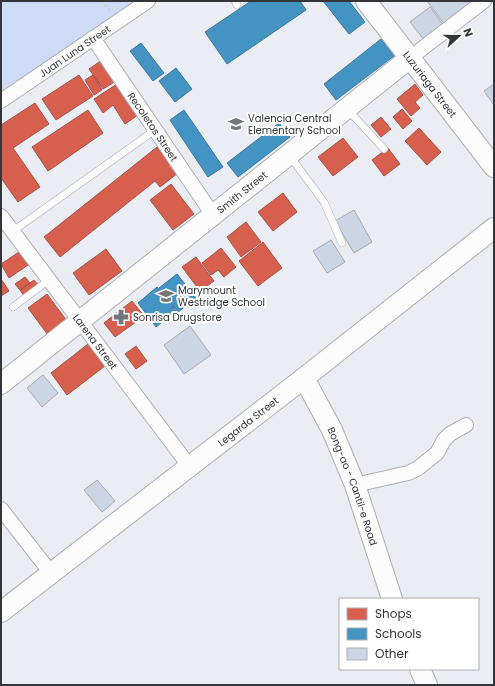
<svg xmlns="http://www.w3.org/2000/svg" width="495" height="686" font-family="Poppins,sans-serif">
  <rect width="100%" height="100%" fill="#eaeef4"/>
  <path fill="#cddbf6" d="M1 1H138L1 93Z"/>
  <path fill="#d6604d" stroke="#a55347" d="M102 60 116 81 103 89 89 69Z
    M79 75 93 96 56 120 42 99Z
    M93 75 102 90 94 95 85 80Z
    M117 84 138 115 125 124 113 105 103 113 94 99Z
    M415 84 423 95 415 102 420 108 411 116 397 99Z
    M35 103 49 124 13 148 40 187 18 202 1 178V125Z
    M402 109 412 121 403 129 393 117Z
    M88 110 103 133 48 171 32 147Z
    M381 117 391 129 381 137 371 125Z
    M419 128 441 152 427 165 405 141Z
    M343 138 358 157 333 176 318 157Z
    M157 147 178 173 160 187 155 181 60 257 44 237Z
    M388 148 400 164 384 176 372 160Z
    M171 184 194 214 173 230 150 200Z
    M283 193 297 212 273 231 258 212Z
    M246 222 261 242 241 257 227 237Z
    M263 242 282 268 258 286 239 261Z
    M221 248 236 267 224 277 218 270 211 275 202 263Z
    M106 249 122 271 89 295 73 273Z
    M19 252 28 265 9 278 1 264Z
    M196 257 214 281 200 291 182 267Z
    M25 277 30 283 20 290 15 284Z
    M1 279 9 291 1 296Z
    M34 280 39 286 25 297 20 290Z
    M47 294 67 321 48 335 28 308Z
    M132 301 144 316 115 337 104 323Z
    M88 344 105 366 67 395 51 373Z
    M136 346 147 361 136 369 125 354Z"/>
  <path fill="#4393c3" stroke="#3e779a" d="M251 1H300L306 10 227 64 205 32Z
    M323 1H349L365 22 349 34Z
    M381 39 394 56 336 100 324 84Z
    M141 43 164 73 153 81 130 51Z
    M176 68 192 89 175 102 159 81Z
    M184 110 223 167 208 177 170 120Z
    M279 123 290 137 238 177 227 163Z
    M177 274 196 298 178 312 159 288Z
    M157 287 176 311 156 327 138 303Z"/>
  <path fill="#ccd5e4" stroke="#a6a9ae" d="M427 1H477L445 25Z
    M430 7 443 25 424 40 410 22Z
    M494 84V105L484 91Z
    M354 210 372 242 354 253 335 221Z
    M331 240 345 262 327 273 313 251Z
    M190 326 211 355 184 374 164 345Z
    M43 375 58 393 42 407 27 388Z
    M97 480 115 501 102 512 84 490Z"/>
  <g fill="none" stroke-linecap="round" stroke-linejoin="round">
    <g stroke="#adafb4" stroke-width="8">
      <path id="lane" d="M235 1 237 5
        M348 110 384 149
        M289 155 324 202 342 243
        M13 231 155 130
        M13 307 49 280"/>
    </g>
    <g stroke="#adafb4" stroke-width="16">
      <g id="street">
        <path id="s1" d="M93 38 213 215"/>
        <path d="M410 58 484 1"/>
        <path id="s2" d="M1 101 148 1"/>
        <path id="s3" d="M1 216 190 467"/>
        <path d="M355 485 408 473 417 469 437 453 444 440 450 434 466 425"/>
        <path d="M1 509 51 573"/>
      </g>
    </g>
    <g stroke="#adafb4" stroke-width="22">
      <g id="secondary">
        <path id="s4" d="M366 1 494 167"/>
        <path id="s5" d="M304 378 332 430 355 485 392 599"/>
        <path id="s6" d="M1 384 410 58"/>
        <path id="s7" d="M1 612 304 378 494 228"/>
        <path d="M420 669 427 685"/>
      </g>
    </g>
    <path stroke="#cfcfd1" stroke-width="2.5" stroke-dasharray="2 3" stroke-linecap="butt" d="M102 1 111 12"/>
    <use href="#lane" stroke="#fcfcfd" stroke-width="7"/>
    <use href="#street" stroke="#fcfcfd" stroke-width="14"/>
    <use href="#secondary" stroke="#fcfcfd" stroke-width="20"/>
  </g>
  <defs>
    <g id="school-bare" transform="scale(1.2)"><path d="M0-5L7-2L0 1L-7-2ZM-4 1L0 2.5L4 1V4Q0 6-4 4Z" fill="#73767a" stroke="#fff" stroke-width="2.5" paint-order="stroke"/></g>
    <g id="pharmacy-bare" transform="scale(1.2)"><path d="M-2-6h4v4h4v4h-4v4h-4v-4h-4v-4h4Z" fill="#73767a" stroke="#fff" stroke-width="2.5" paint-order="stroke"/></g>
  </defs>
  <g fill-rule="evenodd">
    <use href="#school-bare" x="236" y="124"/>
    <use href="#school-bare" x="166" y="296"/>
    <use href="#pharmacy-bare" x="121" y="317"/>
  </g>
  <g text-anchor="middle" stroke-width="4" stroke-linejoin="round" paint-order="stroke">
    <g font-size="10" fill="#333539" stroke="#fff">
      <text dy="4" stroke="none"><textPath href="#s2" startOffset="89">Juan Luna Street</textPath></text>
      <text dy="4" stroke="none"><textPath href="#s4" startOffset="105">Luzuriaga Street</textPath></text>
      <text dy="4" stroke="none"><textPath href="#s1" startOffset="107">Recoletos Street</textPath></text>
      <text dy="4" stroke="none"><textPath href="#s6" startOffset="308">Smith Street</textPath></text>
      <text dy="4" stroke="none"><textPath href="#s3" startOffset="157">Larena Street</textPath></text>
      <text dy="4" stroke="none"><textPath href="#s7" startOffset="312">Legarda Street</textPath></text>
      <text dy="4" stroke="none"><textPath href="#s5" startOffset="119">Bong-ao - Cantil-e Road</textPath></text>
    </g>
    <g font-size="10" fill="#333539" stroke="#fff" text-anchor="start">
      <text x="248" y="122">Valencia Central<tspan x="248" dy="12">Elementary School</tspan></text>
      <text x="178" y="294">Marymount<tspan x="178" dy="12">Westridge School</tspan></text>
      <text x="133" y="321">Sonrisa Drugstore</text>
    </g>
  </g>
  <rect width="495" height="686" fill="none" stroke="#333539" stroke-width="4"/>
  <rect x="339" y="598" width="140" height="72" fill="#ffffff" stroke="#adaeb0"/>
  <rect x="347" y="608" width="20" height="12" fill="#d6604d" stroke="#adaeb0"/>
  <text x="375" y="618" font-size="12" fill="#333539">Shops</text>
  <rect x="347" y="628" width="20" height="12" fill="#4393c3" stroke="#adaeb0"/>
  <text x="375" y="638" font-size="12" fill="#333539">Schools</text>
  <rect x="347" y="648" width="20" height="12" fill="#ccd5e4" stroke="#adaeb0"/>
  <text x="375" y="658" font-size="12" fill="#333539">Other</text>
  <g transform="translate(459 36) rotate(69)" stroke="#ffffff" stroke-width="3" paint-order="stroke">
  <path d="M0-3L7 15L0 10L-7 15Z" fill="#333539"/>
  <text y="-6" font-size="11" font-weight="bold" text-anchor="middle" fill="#333539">N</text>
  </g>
</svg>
